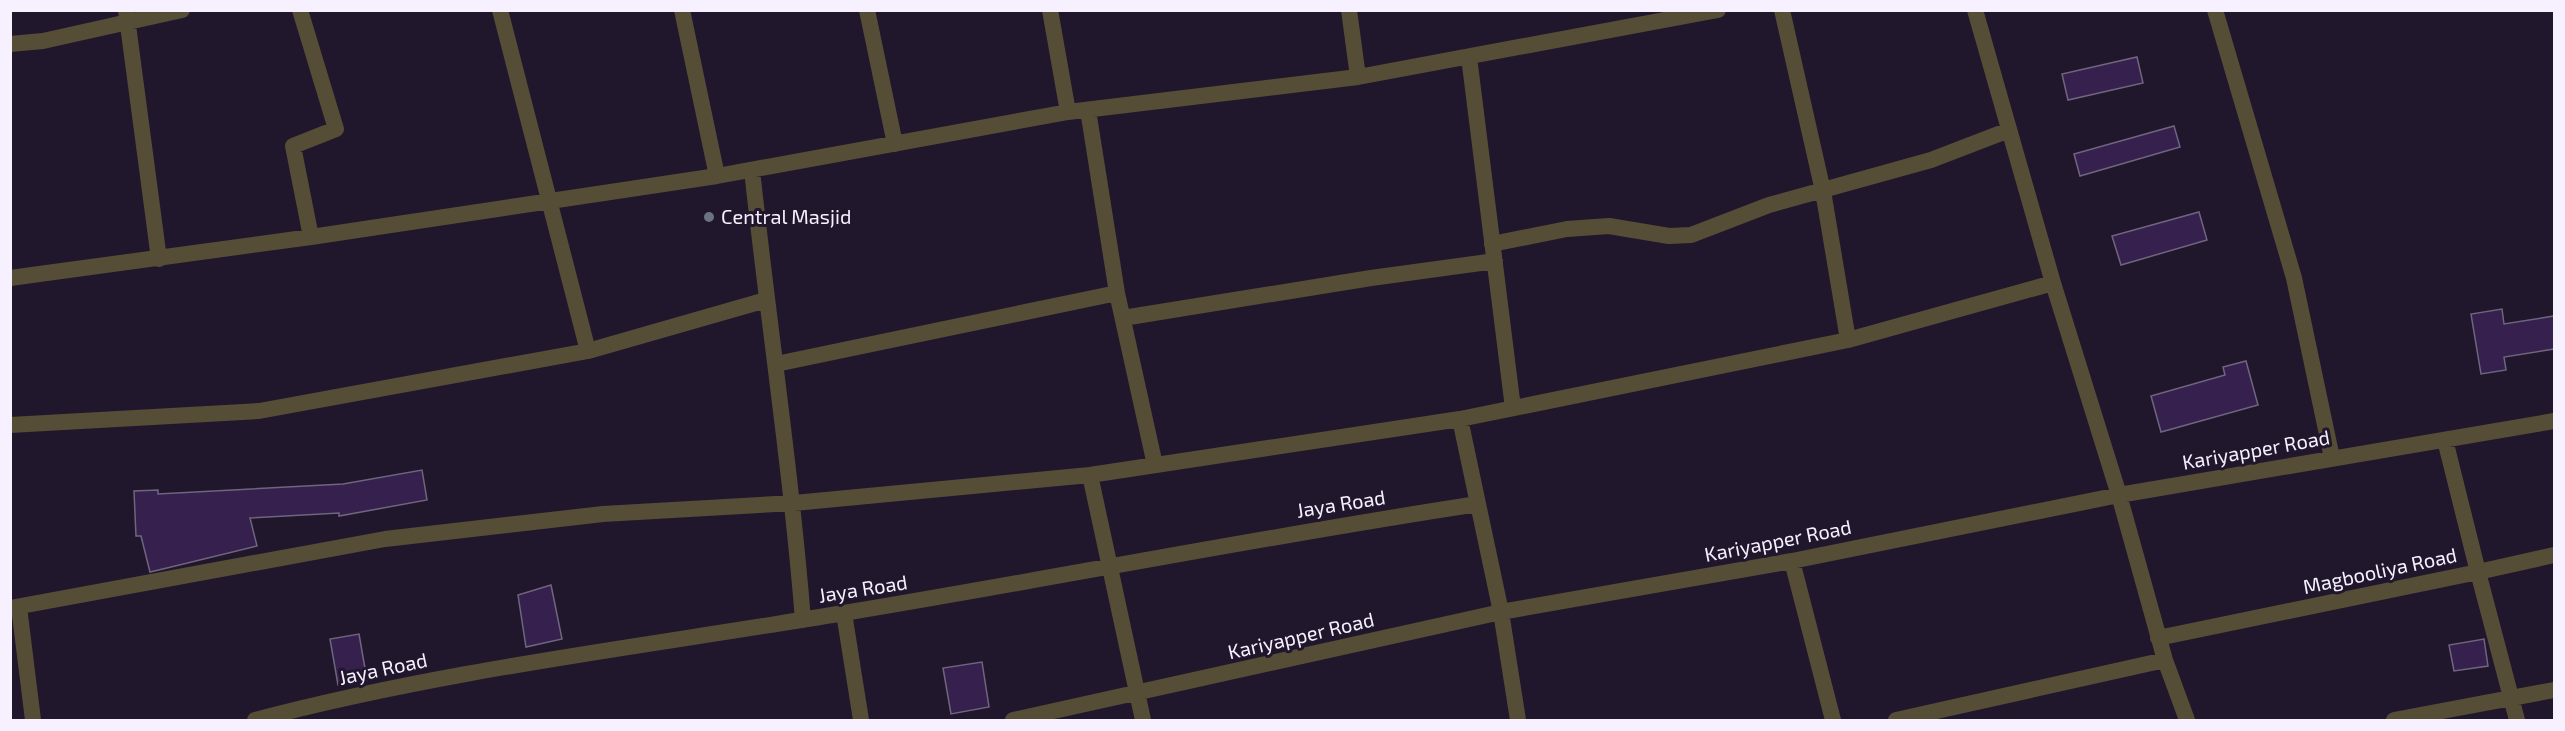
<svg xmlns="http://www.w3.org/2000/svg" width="2565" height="731" font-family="'Exo 2',sans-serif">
  <rect width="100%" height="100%" fill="#20172c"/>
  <path fill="#36204d" stroke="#70657f" stroke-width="1.5" d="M2137 57 2143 83 2068 100 2062 74Z
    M2174 126 2180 147 2080 176 2074 154Z
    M2199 212 2207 240 2121 265 2112 236Z
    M2502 309 2504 324 2554 316V349L2504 357 2506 370 2481 374 2471 314Z
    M2246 361 2258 405 2161 432 2151 396 2225 375 2223 367Z
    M422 470 427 500 339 516V513L250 518 257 546 167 568 150 572 141 536H136L134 491 158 490V494L343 484Z
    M551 585 562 639 526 647 518 595Z
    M359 634 367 680 338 685 330 639Z
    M2484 639 2488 666 2454 671 2449 645Z
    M982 662 989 707 951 714 943 668Z"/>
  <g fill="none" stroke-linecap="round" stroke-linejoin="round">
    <path stroke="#564d37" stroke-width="16" d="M126 10 159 259
      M300 10 336 129 293 146 311 237
      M500 10 588 351
      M682 10 717 176
      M867 10 895 144
      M1050 10 1068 112
      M1349 10 1358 77
      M1782 10 1823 191 1848 340
      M1975 10 2053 283 2119 495 2165 660 2187 720
      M2215 10 2294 278 2332 458
      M10 44 43 41 182 10
      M1469 57 1513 408
      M1088 110 1117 293
      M752 170C768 320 791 469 803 620
      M1492 244 1567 229 1609 226 1669 236 1691 235 1769 205 1931 160 2009 130
      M10 278 311 237 717 176 1068 112 1358 77 1718 10
      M1123 318 1371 278 1495 261
      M776 364 1117 293 1155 465
      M1460 419 1501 612 1518 720
      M10 425 259 411 588 351 766 300
      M1090 475 1143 720
      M1792 561 1833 720
      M19 607 33 720
      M10 608 385 539 603 514 794 503 1090 475 1460 419 1848 340 2053 283
      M844 613 861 720
      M2158 638 2478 572 2445 440
      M255 720C448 669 648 646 844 613 1056 578 1266 536 1478 504
      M1013 720 1501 612 1792 561 2119 495 2554 421
      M1896 720 2165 660
      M2394 720 2554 690
      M2517 720 2478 572 2554 555"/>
  </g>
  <circle fill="#6b7280" stroke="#20172c" stroke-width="2" cx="709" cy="217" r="6"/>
  <g text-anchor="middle" stroke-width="6" stroke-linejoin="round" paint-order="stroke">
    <g font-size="20" fill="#f6f0ff" stroke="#20172c" text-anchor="start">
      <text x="721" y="224">Central Masjid</text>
    </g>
    <g font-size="20" fill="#f6f0ff" stroke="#20172c">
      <text transform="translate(2256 450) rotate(-10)" y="7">Kariyapper Road</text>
      <text transform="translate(1341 504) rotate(-9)" y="7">Jaya Road</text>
      <text transform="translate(1778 541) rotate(-11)" y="7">Kariyapper Road</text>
      <text transform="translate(2380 571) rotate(-12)" y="7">Magbooliya Road</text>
      <text transform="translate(863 589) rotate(-9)" y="7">Jaya Road</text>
      <text transform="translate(1301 636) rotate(-13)" y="7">Kariyapper Road</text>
      <text transform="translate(383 669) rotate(-12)" y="7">Jaya Road</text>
    </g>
  </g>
  <rect width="2565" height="731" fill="none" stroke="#f6f0ff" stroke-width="24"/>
</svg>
